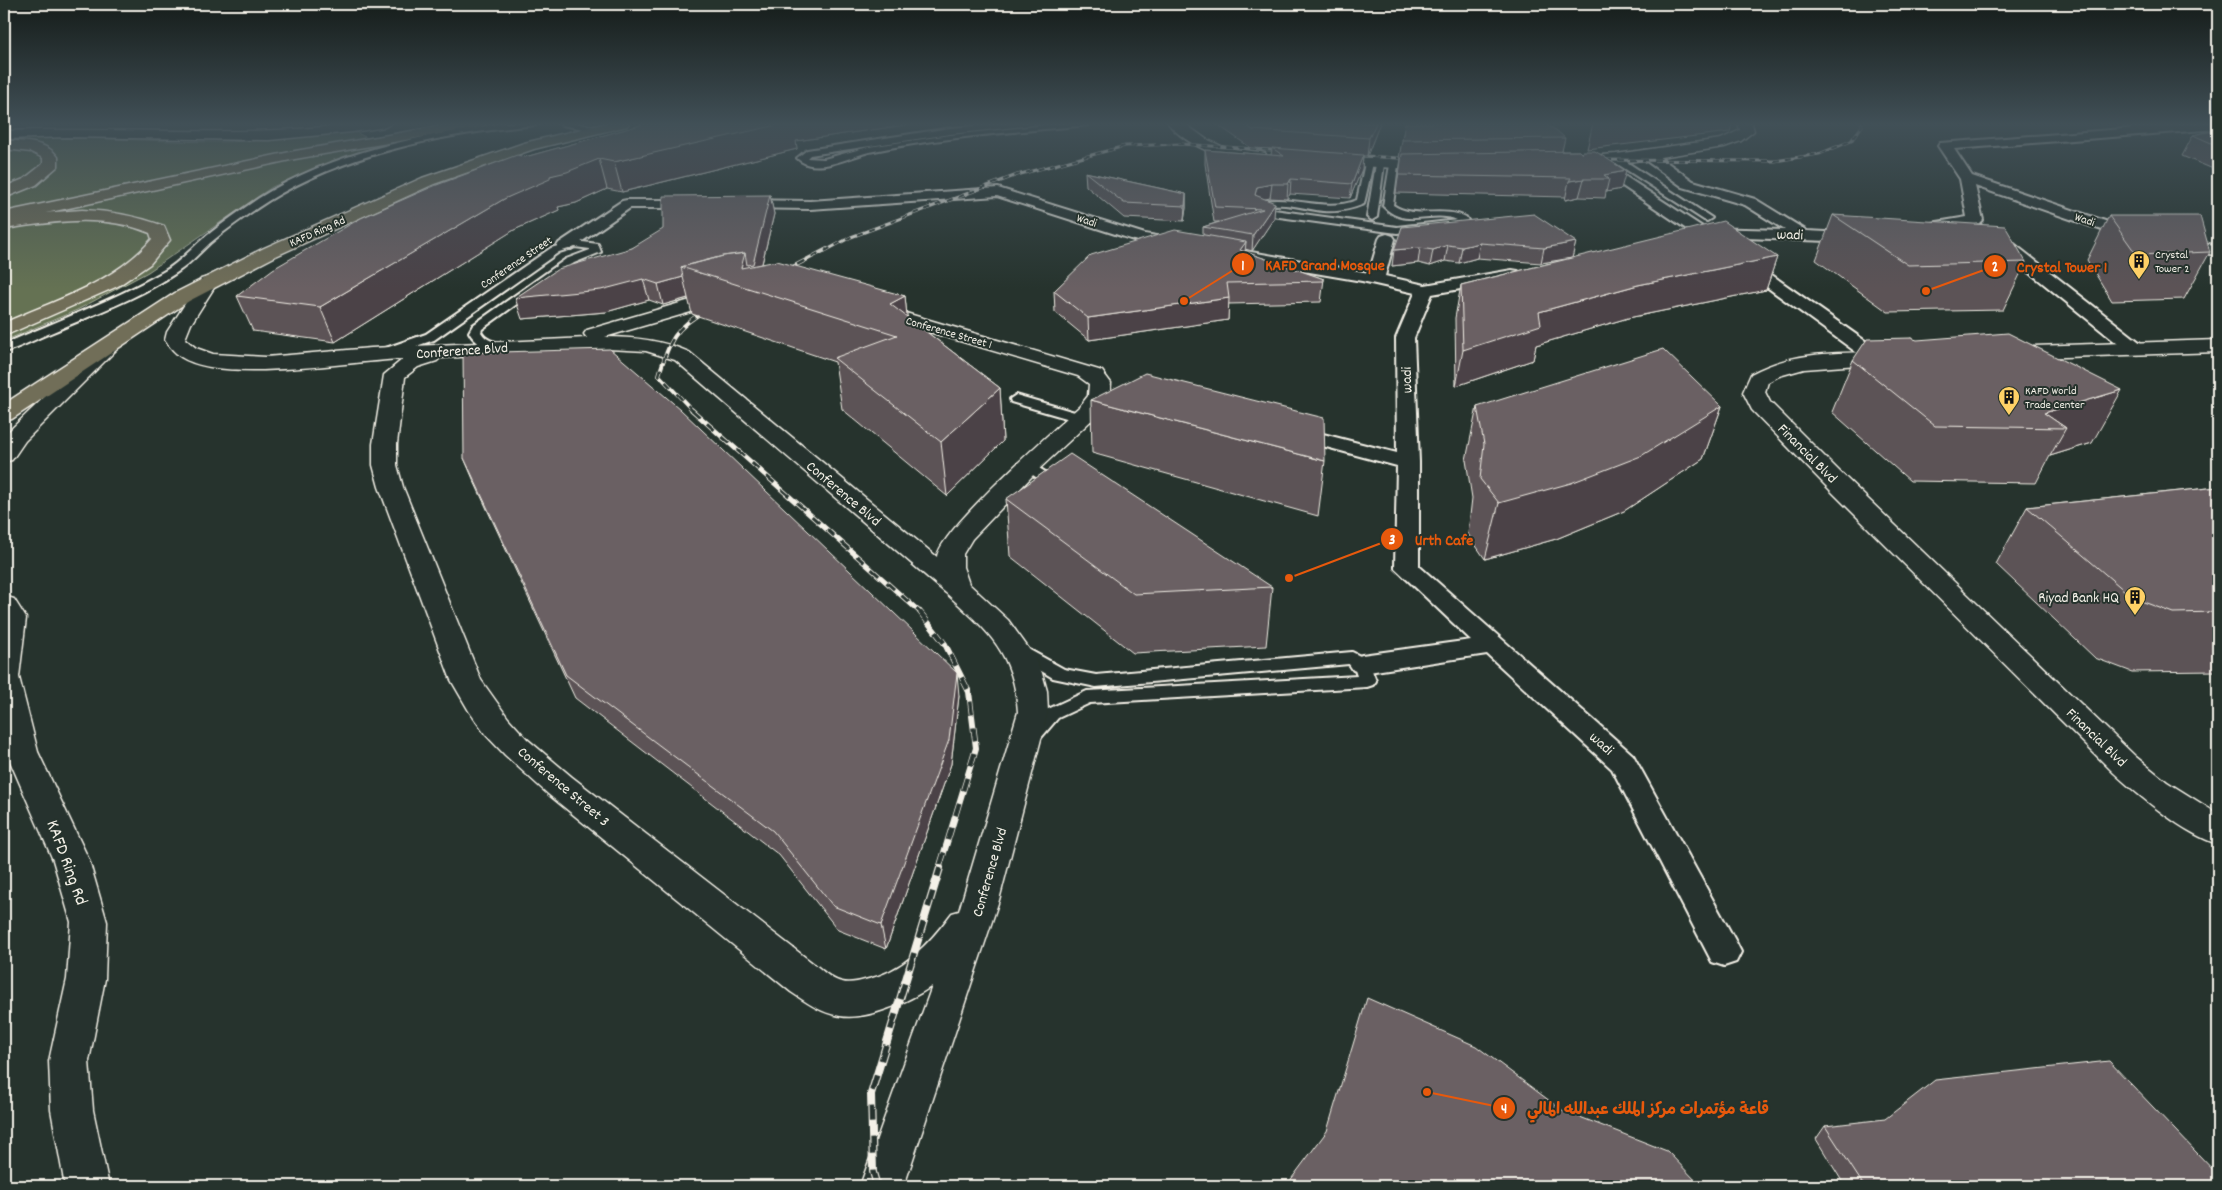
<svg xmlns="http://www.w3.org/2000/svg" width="2222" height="1190" font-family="Dekko,'Playpen Sans Arabic',sans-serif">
  <rect width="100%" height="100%" fill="#26332d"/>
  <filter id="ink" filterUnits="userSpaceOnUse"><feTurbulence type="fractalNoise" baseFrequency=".02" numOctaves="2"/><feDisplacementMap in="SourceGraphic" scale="10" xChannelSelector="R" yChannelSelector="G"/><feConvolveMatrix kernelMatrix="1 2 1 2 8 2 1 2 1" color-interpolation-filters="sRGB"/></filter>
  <g filter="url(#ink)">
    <path fill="#657253" stroke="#acb29e" d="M355 132 382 145 311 170 272 187 148 272 77 310 4 341V138C74 136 144 141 214 142 261 142 309 136 355 132Z"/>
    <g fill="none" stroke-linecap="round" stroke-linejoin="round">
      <g stroke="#f4f1e8" stroke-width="4">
        <path id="service" d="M504 123H540L536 125C444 134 348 152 268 201 248 214 228 228 210 243 199 253 189 265 176 273 139 298 94 314 53 332 37 338 20 348 4 352V344C57 321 112 301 163 272 179 263 190 250 204 238 221 224 240 211 259 198 332 152 421 135 504 123Z
          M558 123H576L600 128 596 131 562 125Z
          M1011 123H1036L1032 125 950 134 810 155 807 158 824 159 868 147 950 135 1066 123H1092L1088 125C1015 132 940 137 869 152 849 157 815 176 797 158L807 150 950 128Z
          M1616 156 1619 157 1712 218 1707 221 1704 220 1613 161V157Z
          M1369 160 1373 163 1364 204C1350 210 1338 212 1323 211 1304 209 1283 201 1265 207L1274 210 1397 227 1457 220C1432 209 1406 230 1383 206L1390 165 1394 162 1398 165 1393 205C1416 220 1442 206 1466 217L1469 222 1464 225 1397 233 1272 216 1255 208 1258 202C1291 194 1324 213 1357 200L1365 163Z
          M1380 161 1384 164 1377 217 1372 220 1367 217 1376 164Z
          M575 241 598 244 601 252 574 263 482 329 481 332C486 341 496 342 505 344L507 347 505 350C491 353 475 344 469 332L473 325 566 259 590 250V249L575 247 559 252 434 340 387 356 381 352 383 349 426 334 551 248Z
          M1016 395 1085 415 1087 418 1080 422 1011 402 1010 399Z
          M1029 462 1065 484 1067 487 1065 490H1055L1024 469 1022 466 1024 463Z
          M1019 644 1064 669 1096 675 1352 652 1368 660 1376 681 1373 685 1367 687 1090 703 1058 718 1040 739 1033 741 1026 739 1024 734 1046 710 1087 691 1357 676 1354 667 1349 664 1096 687 1053 678 1013 654 1010 650 1013 646Z"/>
      </g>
      <g stroke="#f4f1e8" stroke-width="4">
        <path id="pedestrian" d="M2200 123H2218V129L1954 149 1972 176 2114 224 2144 231 2146 234 2144 237 2138 239 2105 231 1975 186 1983 220 1980 223 1925 234 1920 232 1917 229 1920 226 1925 224 1967 217 1960 179 1938 146 1940 143Z
          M1646 150 1651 151 1693 181 1755 199 1807 231 1865 234 1867 237 1865 240 1859 242 1718 237 1885 355 1887 359 1885 363 1878 365 1871 363 1694 234 1588 163 1590 160H1600L1704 228 1785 230 1745 205 1683 187 1641 157 1639 154Z
          M998 188 1145 234 1186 241 1188 244 1186 247 1180 249 1137 241 997 196 810 209 738 208 733 207 731 204 733 201 738 200 810 201Z
          M627 200H698L703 201 705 204 703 207 698 208H630L571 249H559L557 246 559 243 622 201Z
          M1387 234 1393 236 1395 239 1385 276 1425 285 1512 270 1518 271 1520 275 1518 279 1512 280 1432 294 1414 338 1419 462V566L1633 755 1736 942 1741 952 1736 962 1724 966 1712 962 1612 769 1487 654 1362 673 1353 670 1349 664 1353 658 1362 655 1471 640 1395 568 1397 466 1285 436 1282 432 1285 428 1292 426 1397 453 1396 338 1415 293 1362 281 1234 259 1228 257 1226 254 1228 251 1234 249 1369 273 1379 239 1381 236Z
          M1998 234 2004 236 2142 344 2144 348 2142 352 2135 354 2128 352 1992 242 1990 239 1992 236Z
          M2177 237 2218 246V256L2171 245 2169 242 2171 239Z"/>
      </g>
      <g stroke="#f4f1e8" stroke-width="3">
        <path id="minor" d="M1168 123H1184L1206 139 1226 148 1260 152 1265 153 1267 156 1265 159C1236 166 1186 147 1168 123Z
          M1738 123H1752L1754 131 1741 141 1724 147 1616 164 1573 167 1568 165 1565 162 1568 159 1573 157 1616 154 1721 139 1740 130Z
          M1325 156 1437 160 1442 162 1445 165 1442 168 1437 170 1320 164 1317 161 1320 158Z
          M208 277 215 279 217 283 191 324 185 339 196 348 213 354 266 357 371 348 587 338 584 334 587 330 718 292 725 290 732 292 734 296 732 300 605 337C634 337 662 340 689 352L937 557C940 530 1054 430 1080 406L1088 396 1089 384 1078 376 868 314 865 310 868 306 875 304 882 306 1092 368 1102 371 1111 383 1110 396 1107 401 1096 416 1037 471 972 539 963 554V567L969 584 1008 620 1034 656 1042 673 1047 691 1048 712 999 900 904 1186H860L932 986C910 1001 867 1021 840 1016 821 1013 806 1002 791 992L548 794 505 755 485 734 469 711 451 680 379 487 373 465V444L384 375 403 359C350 361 223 384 181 357 175 353 169 346 165 340L167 332 201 279ZM608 349 646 351 675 360 946 593C988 631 1014 652 1018 712L959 911 952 913C929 944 903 972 865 980 858 982 849 984 842 982 834 981 825 973 819 968L572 777 527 739 508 718 481 680 403 487 397 465V444L405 377 418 367 437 361 440 358Z
          M110 339 117 341 120 345 117 349 25 441 12 460 4 462V438L9 431 103 341Z
          M2218 340V352L2007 359 2000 357 1997 353 2000 349 2007 347Z
          M1892 352 1899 354 1902 358 1899 362 1804 369 1779 376 1768 382 1765 392 1770 402 1843 475 2136 757 2167 782 2218 814V844C2186 835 2139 796 2114 773L1825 485 1752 410 1743 392 1751 374C1794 350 1844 353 1892 352Z
          M4 596 14 599 26 618 19 677 38 752 89 860 107 922 105 979 89 1061 93 1110 109 1186H65L51 1110 49 1061 67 979 71 922 53 860 6 752 4 742Z"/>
      </g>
      <g stroke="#f4f1e8" stroke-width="3">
        <path id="secondary" d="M359 123H392L385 127 352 132 269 140 66 137 4 139V131C123 126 241 139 359 123Z"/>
      </g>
      <g stroke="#f4f1e8" stroke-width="3">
        <path id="primary" d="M458 123H487L480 127 295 159 4 222V212L295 151Z
          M607 123H629L627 126 534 149 434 184 276 256 189 301 12 419 4 421V404L175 293 264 248 422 178 524 143Z"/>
      </g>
      <g stroke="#f4f1e8" stroke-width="3">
        <path id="motorway" d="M4 141C22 141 47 141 58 157V166L36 185 4 198V187L24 179 43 164V158L31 152 4 149Z
          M82 210C111 211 137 216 164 226L170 240 150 264 118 286 4 336V323C55 300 115 283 152 239L150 233C102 213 54 222 4 229V219L42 213Z"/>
      </g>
      <use href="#service" fill="#26332d" fill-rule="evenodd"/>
      <use href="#pedestrian" fill="#26332d" fill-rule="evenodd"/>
      <use href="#minor" fill="#26332d" fill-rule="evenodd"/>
      <use href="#secondary" fill="#26332d" fill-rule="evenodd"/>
      <use href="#primary" fill="#716e59" fill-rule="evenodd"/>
      <use href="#motorway" fill="#716e59" fill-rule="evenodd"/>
      <g stroke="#f4f1e8" stroke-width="3">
        <path id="rail-far4" d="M1349 155 1414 159
          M1594 160 1775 161 1819 154 1851 141 1862 126 1861 123
          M825 251 851 237 1017 175 1125 146 1181 144 1287 151"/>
      </g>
      <g stroke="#f4f1e8" stroke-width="4">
        <path id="rail-far3" d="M783 272 827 249
          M693 411 659 375C669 341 675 327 707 310"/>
      </g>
      <g stroke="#f4f1e8" stroke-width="5">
        <path id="rail-far2" d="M692 410 921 613"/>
      </g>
      <g stroke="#f4f1e8" stroke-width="6">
        <path id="rail-far1" d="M920 612 945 644 969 692 976 748 939 869"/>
      </g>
      <g stroke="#f4f1e8" stroke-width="8">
        <path id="rail" d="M877 1186 873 1172 871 1094 940 868"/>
      </g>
      <use href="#rail-far4" stroke="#26332d" stroke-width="2" stroke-dasharray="6" stroke-linecap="butt"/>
      <use href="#rail-far3" stroke="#26332d" stroke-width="2.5" stroke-dasharray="8" stroke-linecap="butt"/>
      <use href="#rail-far2" stroke="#26332d" stroke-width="3" stroke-dasharray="10" stroke-linecap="butt"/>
      <use href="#rail-far1" stroke="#26332d" stroke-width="4.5" stroke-dasharray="13" stroke-linecap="butt"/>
      <use href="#rail" stroke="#26332d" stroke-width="5.5" stroke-dasharray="16" stroke-linecap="butt"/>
    </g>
    <path fill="#5c5356" stroke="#f4f1e8" d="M648 123H912V124L796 141 797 149 622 192 607 189 576 203 558 207 559 210 514 230 335 342 253 331 237 296 525 157Z
      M1215 123H1380L1367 156H1363L1362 169 1350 198 1290 194 1287 199 1270 198 1265 199 1274 218 1252 251 1245 249V252L1324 279 1321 302 1228 304V320L1089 340 1055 312 1054 291 1203 235V227L1219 222H1214L1205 164V150L1271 155 1272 149 1251 148Z
      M1405 123 1565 138 1562 151H1579L1621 189 1606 192 1605 198 1579 197 1565 200 1566 197 1396 193 1401 158H1399Z
      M2218 130V171L2182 156 2193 135Z
      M1085 172 1186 194V208L1184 221 1124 218 1086 186Z
      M770 195 774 214 762 264 905 296 907 317 1000 388 1003 441 947 496 842 409 835 362 692 314 688 298 663 305 649 300 606 312 522 319 632 248Z
      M1833 215 2026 262 2003 310 1888 312 1816 260Z
      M2109 216 2210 252 2184 299 2112 301 2087 260Z
      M1402 227 1576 242 1572 258 1777 257 1766 290 1628 318 1536 345 1533 360 1456 386 1455 318 1461 285 1571 258 1541 263 1477 258 1459 263 1445 261 1430 266 1418 263 1392 266Z
      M1911 338 2092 443 2050 456 2036 483 1910 481 1832 412 1853 360Z
      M1091 400 1325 461 1318 516 1092 453Z
      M1722 406 1703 459 1624 511 1556 539 1485 559 1468 534 1472 498 1466 460 1477 407Z
      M464 458 959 696 951 764 886 949 838 930 779 855 575 698 473 479Z
      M2218 487V671L2132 672 2095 658 1996 564 2027 507Z
      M1006 499 1272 587 1266 646 1133 653 1010 556Z
      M1825 1126 2218 1186H1845L1816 1139Z"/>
    <path fill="#4b4346" stroke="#f4f1e8" d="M778 123H912V124L796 141 797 149 622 192 614 162Z
      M1376 123H1380L1367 156 1369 138Z
      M1593 123H1732L1730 132 1587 149Z
      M1363 155 1362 169 1350 198 1352 184Z
      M599 159 607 189 576 203 558 207 559 210 514 230 335 342 320 307 504 199 550 176Z
      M1626 171 1621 189 1606 192 1609 179 1604 175Z
      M1291 179 1290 194 1287 199 1288 184Z
      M1584 179 1579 197 1565 200 1569 181Z
      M1272 184 1270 198 1256 201 1254 210 1255 195 1257 187Z
      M1186 194V208L1184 221 1185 206Z
      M770 195 774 214 757 284 699 273 745 253Z
      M1275 203 1274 218 1252 251 1253 235Z
      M1246 242 1244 262 1240 250Z
      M1576 242 1572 258 1541 263 1544 248Z
      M1480 243 1477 258 1459 263 1462 247Z
      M1448 245 1445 261 1430 266 1433 250Z
      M1420 248 1418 263 1392 266 1394 250Z
      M1777 257 1766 290 1628 318 1536 345 1533 360 1456 386 1463 350 1539 312 1638 285Z
      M683 277 688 298 663 305 658 284Z
      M643 279 649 300 606 312 522 319 515 298Z
      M905 296 910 345 897 335 890 304Z
      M1229 298 1228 320 1089 340 1088 318Z
      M1000 388 1003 441 947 496 941 442Z
      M2122 390 2092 443 2050 456 2066 428 2044 413Z
      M1722 406 1703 459 1624 511 1556 539 1485 559 1499 503Z
      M957 673 959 696 951 764 886 949 881 925Z"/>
    <path fill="#6b6064" stroke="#f4f1e8" d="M648 123H786L614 162 599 159 567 172 550 176V179L504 199 320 307 237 296 273 269 361 218 434 186 517 155 525 157Z
      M1242 123H1376L1369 138 1253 130Z
      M1405 123H1542L1556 130 1565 138 1402 140Z
      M2218 130V146L2193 135Z
      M1272 148 1363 155 1352 184 1291 179 1288 184H1272L1257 187 1255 195 1275 203 1253 235 1203 227 1263 209 1215 207 1205 150 1284 156Z
      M1579 151 1582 154 1583 151H1595L1626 171 1604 175 1609 179H1584L1569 181 1571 178 1399 175 1402 154Z
      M1085 172 1186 194 1185 206 1124 203Z
      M770 195 753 264 747 265 745 253 723 256 681 267 683 277 658 284 643 279 601 290 515 298 558 269 632 248 663 229V196Z
      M1534 214 1576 242 1544 248 1480 243 1462 247 1448 245 1433 250 1420 248 1394 250 1402 227Z
      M1833 215 2005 226 2026 262 1908 265Z
      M2109 216H2200L2210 252 2137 255Z
      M1723 221 1777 257 1638 285 1539 312 1541 325 1463 350 1461 285Z
      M1175 230 1246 242 1240 250 1324 279V281L1227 283 1229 298 1088 318 1054 291 1091 255Z
      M745 253 741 268 777 261 905 296 890 304 1000 388 941 442 834 358 897 335 681 267 723 256Z
      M2008 333 2122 390 2044 413 2066 428 1935 426 1853 360 1867 339 1911 338 1917 340Z
      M610 349 680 409 957 673 949 740 881 925 833 906 773 831 566 675 464 458 463 353Z
      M1663 349 1722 406 1641 456 1571 483 1499 503 1480 479 1484 444 1477 407Z
      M1145 373 1324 418 1325 461 1091 400Z
      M1070 454 1272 587 1134 594 1006 499Z
      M2218 487V612L2173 613 2133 598 2027 507Z
      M1367 998 1476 1046 1562 1110 1667 1151 1701 1186H1286L1327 1131Z
      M2109 1061 2218 1175V1186H1864L1825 1126 1885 1119 1935 1080Z"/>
  </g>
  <linearGradient id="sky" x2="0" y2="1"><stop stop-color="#151c19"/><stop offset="0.43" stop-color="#415057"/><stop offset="1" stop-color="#415057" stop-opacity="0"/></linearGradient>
  <rect width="2222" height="289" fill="url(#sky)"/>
  <defs>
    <g id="building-pin" transform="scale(1.125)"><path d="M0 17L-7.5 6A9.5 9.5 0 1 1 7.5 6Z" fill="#ffd166" stroke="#26332d"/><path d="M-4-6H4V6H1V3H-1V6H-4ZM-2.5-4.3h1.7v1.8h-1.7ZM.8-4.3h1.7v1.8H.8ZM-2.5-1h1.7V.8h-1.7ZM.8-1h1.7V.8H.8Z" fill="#111"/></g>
  </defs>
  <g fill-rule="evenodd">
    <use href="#building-pin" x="2139" y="261"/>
    <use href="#building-pin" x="2009" y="397"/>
    <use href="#building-pin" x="2135" y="597"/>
  </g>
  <g text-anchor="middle" stroke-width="4" stroke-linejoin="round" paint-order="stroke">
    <g font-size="12" fill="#f4f1e8" stroke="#26332d">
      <text transform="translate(2085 219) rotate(19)" y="4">Wadi</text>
      <text transform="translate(1087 220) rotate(18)" y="4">Wadi</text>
      <text transform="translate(317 231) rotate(-24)" y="4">KAFD Ring Rd</text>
      <text transform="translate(516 262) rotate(-34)" y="4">Conference Street</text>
      <text transform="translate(949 332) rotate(16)" y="4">Conference Street 1</text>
    </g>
    <g font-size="12" fill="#f4f1e8" stroke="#26332d" text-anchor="start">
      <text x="2155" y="258">Crystal<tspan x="2155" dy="14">Tower 2</tspan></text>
      <text x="2025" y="394">KAFD World<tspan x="2025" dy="14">Trade Center</tspan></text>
    </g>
    <g font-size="15" fill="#f4f1e8" stroke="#26332d">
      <text transform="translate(1790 234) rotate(2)" y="5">wadi</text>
      <text transform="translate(462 350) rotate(-4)" y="5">Conference Blvd</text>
      <text transform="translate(1406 380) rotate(-91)" y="5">wadi</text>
      <text transform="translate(1808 453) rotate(45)" y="5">Financial Blvd</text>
      <text transform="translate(844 493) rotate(40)" y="5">Conference Blvd</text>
      <text transform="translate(2097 737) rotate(44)" y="5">Financial Blvd</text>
      <text transform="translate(1602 743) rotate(42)" y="5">wadi</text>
      <text transform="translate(564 786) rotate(40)" y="5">Conference Street 3</text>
      <text transform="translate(989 872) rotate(-74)" y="5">Conference Blvd</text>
    </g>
    <g font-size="15" fill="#f4f1e8" stroke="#26332d" text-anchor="end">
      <text x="2119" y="602">Riyad Bank HQ</text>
    </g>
    <g font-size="18" fill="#f4f1e8" stroke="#26332d">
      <text transform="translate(68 862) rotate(70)" y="6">KAFD Ring Rd</text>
    </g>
  </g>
  <path fill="none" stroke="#e8590c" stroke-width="2" d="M1184 301L1243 264M1926 291L1995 266M1289 578L1392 539M1427 1092L1504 1108"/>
  <g fill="#e8590c" stroke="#26332d" stroke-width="2">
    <circle cx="1184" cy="301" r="5"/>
    <circle cx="1926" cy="291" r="5"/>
    <circle cx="1289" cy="578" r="5"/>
    <circle cx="1427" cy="1092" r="5"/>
    <circle cx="1243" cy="264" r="12"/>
    <circle cx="1995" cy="266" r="12"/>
    <circle cx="1392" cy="539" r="12"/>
    <circle cx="1504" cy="1108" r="12"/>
  </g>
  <g font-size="15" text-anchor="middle" font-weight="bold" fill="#fff">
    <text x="1243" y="270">1</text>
    <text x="1995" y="271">2</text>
    <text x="1392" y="544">3</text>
    <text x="1504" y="1113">4</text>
  </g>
  <g font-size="16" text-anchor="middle" font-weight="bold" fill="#e8590c" stroke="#26332d" stroke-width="4" stroke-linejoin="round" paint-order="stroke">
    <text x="1325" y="270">KAFD Grand Mosque</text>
    <text x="2062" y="272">Crystal Tower 1</text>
    <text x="1444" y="545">Urth Cafe</text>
    <text x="1648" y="1114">قاعة مؤتمرات مركز الملك عبدالله المالي</text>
  </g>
  <rect width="2222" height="1190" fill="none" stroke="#26332d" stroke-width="20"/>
  <rect x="10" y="10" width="2202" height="1170" fill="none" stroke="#f4f1e8" stroke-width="2" filter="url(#ink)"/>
</svg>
